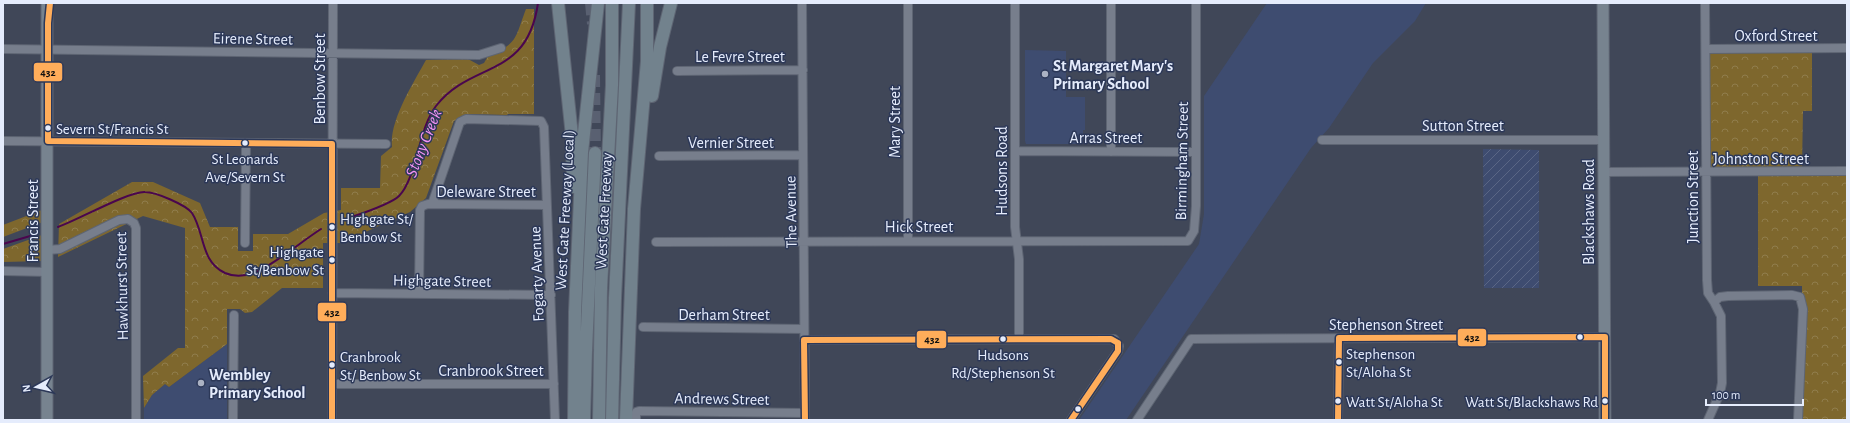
<svg xmlns="http://www.w3.org/2000/svg" width="1850" height="423" font-family="'Alegreya Sans',sans-serif">
  <defs>
    <pattern id="industrial-furrows" width="10" height="10" patternUnits="userSpaceOnUse"><rect width="10" height="10" fill="#3e4c70"/><path d="M-1 1l2-2M0 10L10 0M9 11l2-2" fill="none" stroke="#5a6685"/></pattern>
    <pattern id="park-crowns" width="20" height="18" patternUnits="userSpaceOnUse"><rect width="20" height="18" fill="#7e672d"/><path d="M2 6a3 3 0 1 1 6 0M12 15a3 3 0 1 1 6 0" fill="none" stroke="#907d4c"/></pattern>
  </defs>
  <rect width="100%" height="100%" fill="#404758"/>
  <path fill="#3e4c70" d="M1267 3H1426L1415 21 1373 63 1329 128 1311 148 1126 420H1079L1199 244 1204 214V96Z
    M1025 50 1066 51V97H1085V130H1083V144H1026L1025 141Z
    M227 344V420H144V408L152 395 165 384 169 387 176 382Z"/>
  <path fill="url(#industrial-furrows)" d="M1483 149 1539 150V288H1484Z"/>
  <path fill="url(#park-crowns)" d="M526 9H534V114H508L507 115 471 114 454 121 426 198 410 212 341 243H323V288H282L252 312 245 313 240 309H227V344L169 387 165 384 152 395 144 408 143 376 178 348H185V228L143 216 58 257 59 224 132 182H153L200 203 210 227H238V251H253V234H288L324 213 341 210V188H380L381 156 392 147C389 121 414 82 426 60L468 59 479 65 484 63 488 56C518 44 515 38 526 9Z
    M1710 51H1812V111H1803L1802 167H1710Z
    M1758 172 1847 173V420H1802V286H1758Z
    M42 210 43 222 3 237V225Z
    M42 235V261L3 262V249Z"/>
  <g fill="none" stroke-linecap="round" stroke-linejoin="round">
    <path stroke="#4a064e" stroke-width="2" d="M343 220C357 215 390 205 399 196 417 178 418 129 436 106 472 60 527 80 538 3
      M58 227C78 220 129 191 145 192 156 192 186 205 192 213 205 233 200 261 225 273 234 277 245 276 254 273 274 265 302 241 321 229
      M3 244 37 234"/>
    <path stroke="#596071" stroke-width="12" stroke-dasharray="12 6" stroke-linecap="butt" d="M591 3 593 24
      M594 75 595 153
      M615 116 616 168"/>
    <g stroke="#5e6573" stroke-width="10">
      <path id="minor" d="M802 3 805 420
        M908 3V240
        M1015 3V227L1019 259V339
        M1111 3V152
        M1705 3 1707 280 1708 293 1714 302 1720 297 1728 296 1792 295 1800 297 1803 309 1798 420
        M3 49 479 55 501 48
        M1706 49 1847 48
        M677 71 803 70
        M1322 140H1603
        M3 141 386 144
        M1015 151 1196 152
        M659 156 803 155
        M1603 172 1847 171
        M432 204 460 122 466 119 541 121 544 127 555 420
        M656 242 1188 241 1194 231 1196 206V3
        M245 243 246 143
        M48 250 60 249 119 220 128 219 134 223 136 228V420
        M3 271 48 272
        M332 293 551 295
        M419 294 420 210 422 206 428 204 547 205
        M643 327 804 329
        M804 340 1114 339 1119 346 1118 351 1071 420
        M332 384H554
        M233 420 234 315
        M332 420 333 3
        M636 420V412L639 411 805 413
        M1137 420 1191 339 1605 337
        M1338 420 1339 338
        M1708 420 1720 393 1722 383 1721 316 1714 302"/>
    </g>
    <g stroke="#5e6573" stroke-width="13">
      <path id="major" d="M47 3V420
        M1603 3 1605 420"/>
    </g>
    <g stroke="#5e6573" stroke-width="14">
      <path id="highway" d="M558 3 572 136 573 187
        M652 96 660 47 671 3
        M574 420 575 312 582 152 598 3
        M584 420 586 350 595 153
        M599 420 601 288 612 85V3
        M612 420 615 298 629 3
        M626 420 634 209 647 61V3"/>
    </g>
    <use href="#minor" stroke="#777e8c" stroke-width="8"/>
    <use href="#major" stroke="#77838f" stroke-width="11"/>
    <use href="#highway" stroke="#72828d" stroke-width="12"/>
    <g stroke="#2c3858" stroke-width="9">
      <path id="bus-1" d="M48 141 332 144
        M48 141V23L50 3
        M332 144V420
        M1605 337V420
        M1339 338 1605 337
        M804 340 1111 339 1118 343
        M804 340 805 420
        M1071 420 1118 351V343
        M1338 420 1339 338"/>
    </g>
    <use href="#bus-1" stroke="#ffad5a" stroke-width="6"/>
  </g>
  <g fill="#abb2c3" stroke="#2c3858" stroke-width="1.5">
    <circle cx="1045" cy="74" r="4"/>
    <circle cx="201" cy="383" r="4"/>
  </g>
  <g fill="#e5ecfc" stroke="#2c3858" stroke-width="1.5">
    <circle cx="48" cy="128" r="3.5"/>
    <circle cx="245" cy="143" r="3.5"/>
    <circle cx="332" cy="227" r="3.5"/>
    <circle cx="332" cy="260" r="3.5"/>
    <circle cx="1580" cy="337" r="3.5"/>
    <circle cx="1003" cy="339" r="3.5"/>
    <circle cx="1339" cy="362" r="3.5"/>
    <circle cx="332" cy="365" r="3.5"/>
    <circle cx="1338" cy="401" r="3.5"/>
    <circle cx="1605" cy="401" r="3.5"/>
    <circle cx="1078" cy="409" r="3.5"/>
  </g>
  <g text-anchor="middle" stroke-width="3" stroke-linejoin="round" paint-order="stroke">
    <g font-size="15" fill="#e5ecfc" stroke="#2c3858" text-anchor="start">
      <text x="56" y="134">Severn St/Francis St</text>
      <text x="245" y="164" text-anchor="middle">St Leonards<tspan x="245" dy="18">Ave/Severn St</tspan></text>
      <text x="340" y="224">Highgate St/<tspan x="340" dy="18">Benbow St</tspan></text>
      <text x="324" y="257" text-anchor="end">Highgate<tspan x="324" dy="18">St/Benbow St</tspan></text>
      <text x="1346" y="359">Stephenson<tspan x="1346" dy="18">St/Aloha St</tspan></text>
      <text x="1003" y="360" text-anchor="middle">Hudsons<tspan x="1003" dy="18">Rd/Stephenson St</tspan></text>
      <text x="340" y="362">Cranbrook<tspan x="340" dy="18">St/ Benbow St</tspan></text>
      <text x="1346" y="407">Watt St/Aloha St</text>
      <text x="1598" y="407" text-anchor="end">Watt St/Blackshaws Rd</text>
    </g>
    <g font-size="16" fill="#e5ecfc" stroke="#2c3858">
      <text x="1776" y="41">Oxford Street</text>
      <text transform="translate(253 38) rotate(1)" y="6">Eirene Street</text>
      <text x="740" y="62">Le Fevre Street</text>
      <text transform="translate(319 79) rotate(-90)" y="6">Benbow Street</text>
      <text transform="translate(894 122) rotate(-90)" y="6">Mary Street</text>
      <text x="1463" y="131">Sutton Street</text>
      <text x="1106" y="143">Arras Street</text>
      <text x="731" y="148">Vernier Street</text>
      <text x="1761" y="164">Johnston Street</text>
      <text transform="translate(1181 161) rotate(-89)" y="6">Birmingham Street</text>
      <text transform="translate(1001 171) rotate(-90)" y="6">Hudsons Road</text>
      <text x="486" y="197">Deleware Street</text>
      <text transform="translate(1692 197) rotate(-90)" y="6">Junction Street</text>
      <text transform="translate(564 210) rotate(-87)" y="6">West Gate Freeway (Local)</text>
      <text transform="translate(603 211) rotate(-87)" y="6">West Gate Freeway</text>
      <text transform="translate(790 212) rotate(-91)" y="6">The Avenue</text>
      <text transform="translate(1588 212) rotate(-90)" y="6">Blackshaws Road</text>
      <text transform="translate(32 221) rotate(-90)" y="6">Francis Street</text>
      <text x="919" y="232">Hick Street</text>
      <text transform="translate(536 274) rotate(-92)" y="6">Fogarty Avenue</text>
      <text transform="translate(442 280) rotate(1)" y="6">Highgate Street</text>
      <text transform="translate(121 286) rotate(-91)" y="6">Hawkhurst Street</text>
      <text x="724" y="320">Derham Street</text>
      <text x="1386" y="330">Stephenson Street</text>
      <text x="491" y="376">Cranbrook Street</text>
      <text transform="translate(722 398) rotate(1)" y="6">Andrews Street</text>
    </g>
    <g font-size="16" font-weight="bold" fill="#e5ecfc" stroke="#2c3858" text-anchor="start">
      <text x="1053" y="71">St Margaret Mary's<tspan x="1053" dy="18">Primary School</tspan></text>
      <text x="209" y="380">Wembley<tspan x="209" dy="18">Primary School</tspan></text>
    </g>
    <g font-size="17" font-style="italic" fill="#f694f5" stroke="#2c3858">
      <text transform="translate(423 143) rotate(-68)" y="6">Stony Creek</text>
    </g>
  </g>
  <g stroke="#2c3858" stroke-width="1.5">
    <rect x="33" y="62" width="30" height="20" rx="4" fill="#ffad5a"/>
    <rect x="317" y="302" width="30" height="20" rx="4" fill="#ffad5a"/>
    <rect x="1457" y="328" width="30" height="19" rx="4" fill="#ffad5a"/>
    <rect x="916" y="330" width="31" height="19" rx="4" fill="#ffad5a"/>
  </g>
  <g font-size="11" text-anchor="middle" font-weight="bold" fill="#111">
    <text x="48" y="76">432</text>
    <text x="332" y="316">432</text>
    <text x="1472" y="341">432</text>
    <text x="932" y="343">432</text>
  </g>
  <rect width="1850" height="423" fill="none" stroke="#e5ecfc" stroke-width="8"/>
  <g transform="translate(36 387) rotate(262)" stroke="#2c3858" stroke-width="3" paint-order="stroke">
  <path d="M0-3L7 15L0 10L-7 15Z" fill="#e5ecfc"/>
  <text y="-6" font-size="11" font-weight="bold" text-anchor="middle" fill="#e5ecfc">N</text>
  </g>
  <path d="M1706 399v6h97v-6" fill="none" stroke="#e5ecfc" stroke-width="2"/>
  <text x="1712" y="399" font-size="12" fill="#e5ecfc" stroke="#2c3858" stroke-width="3" paint-order="stroke">100 m</text>
</svg>
